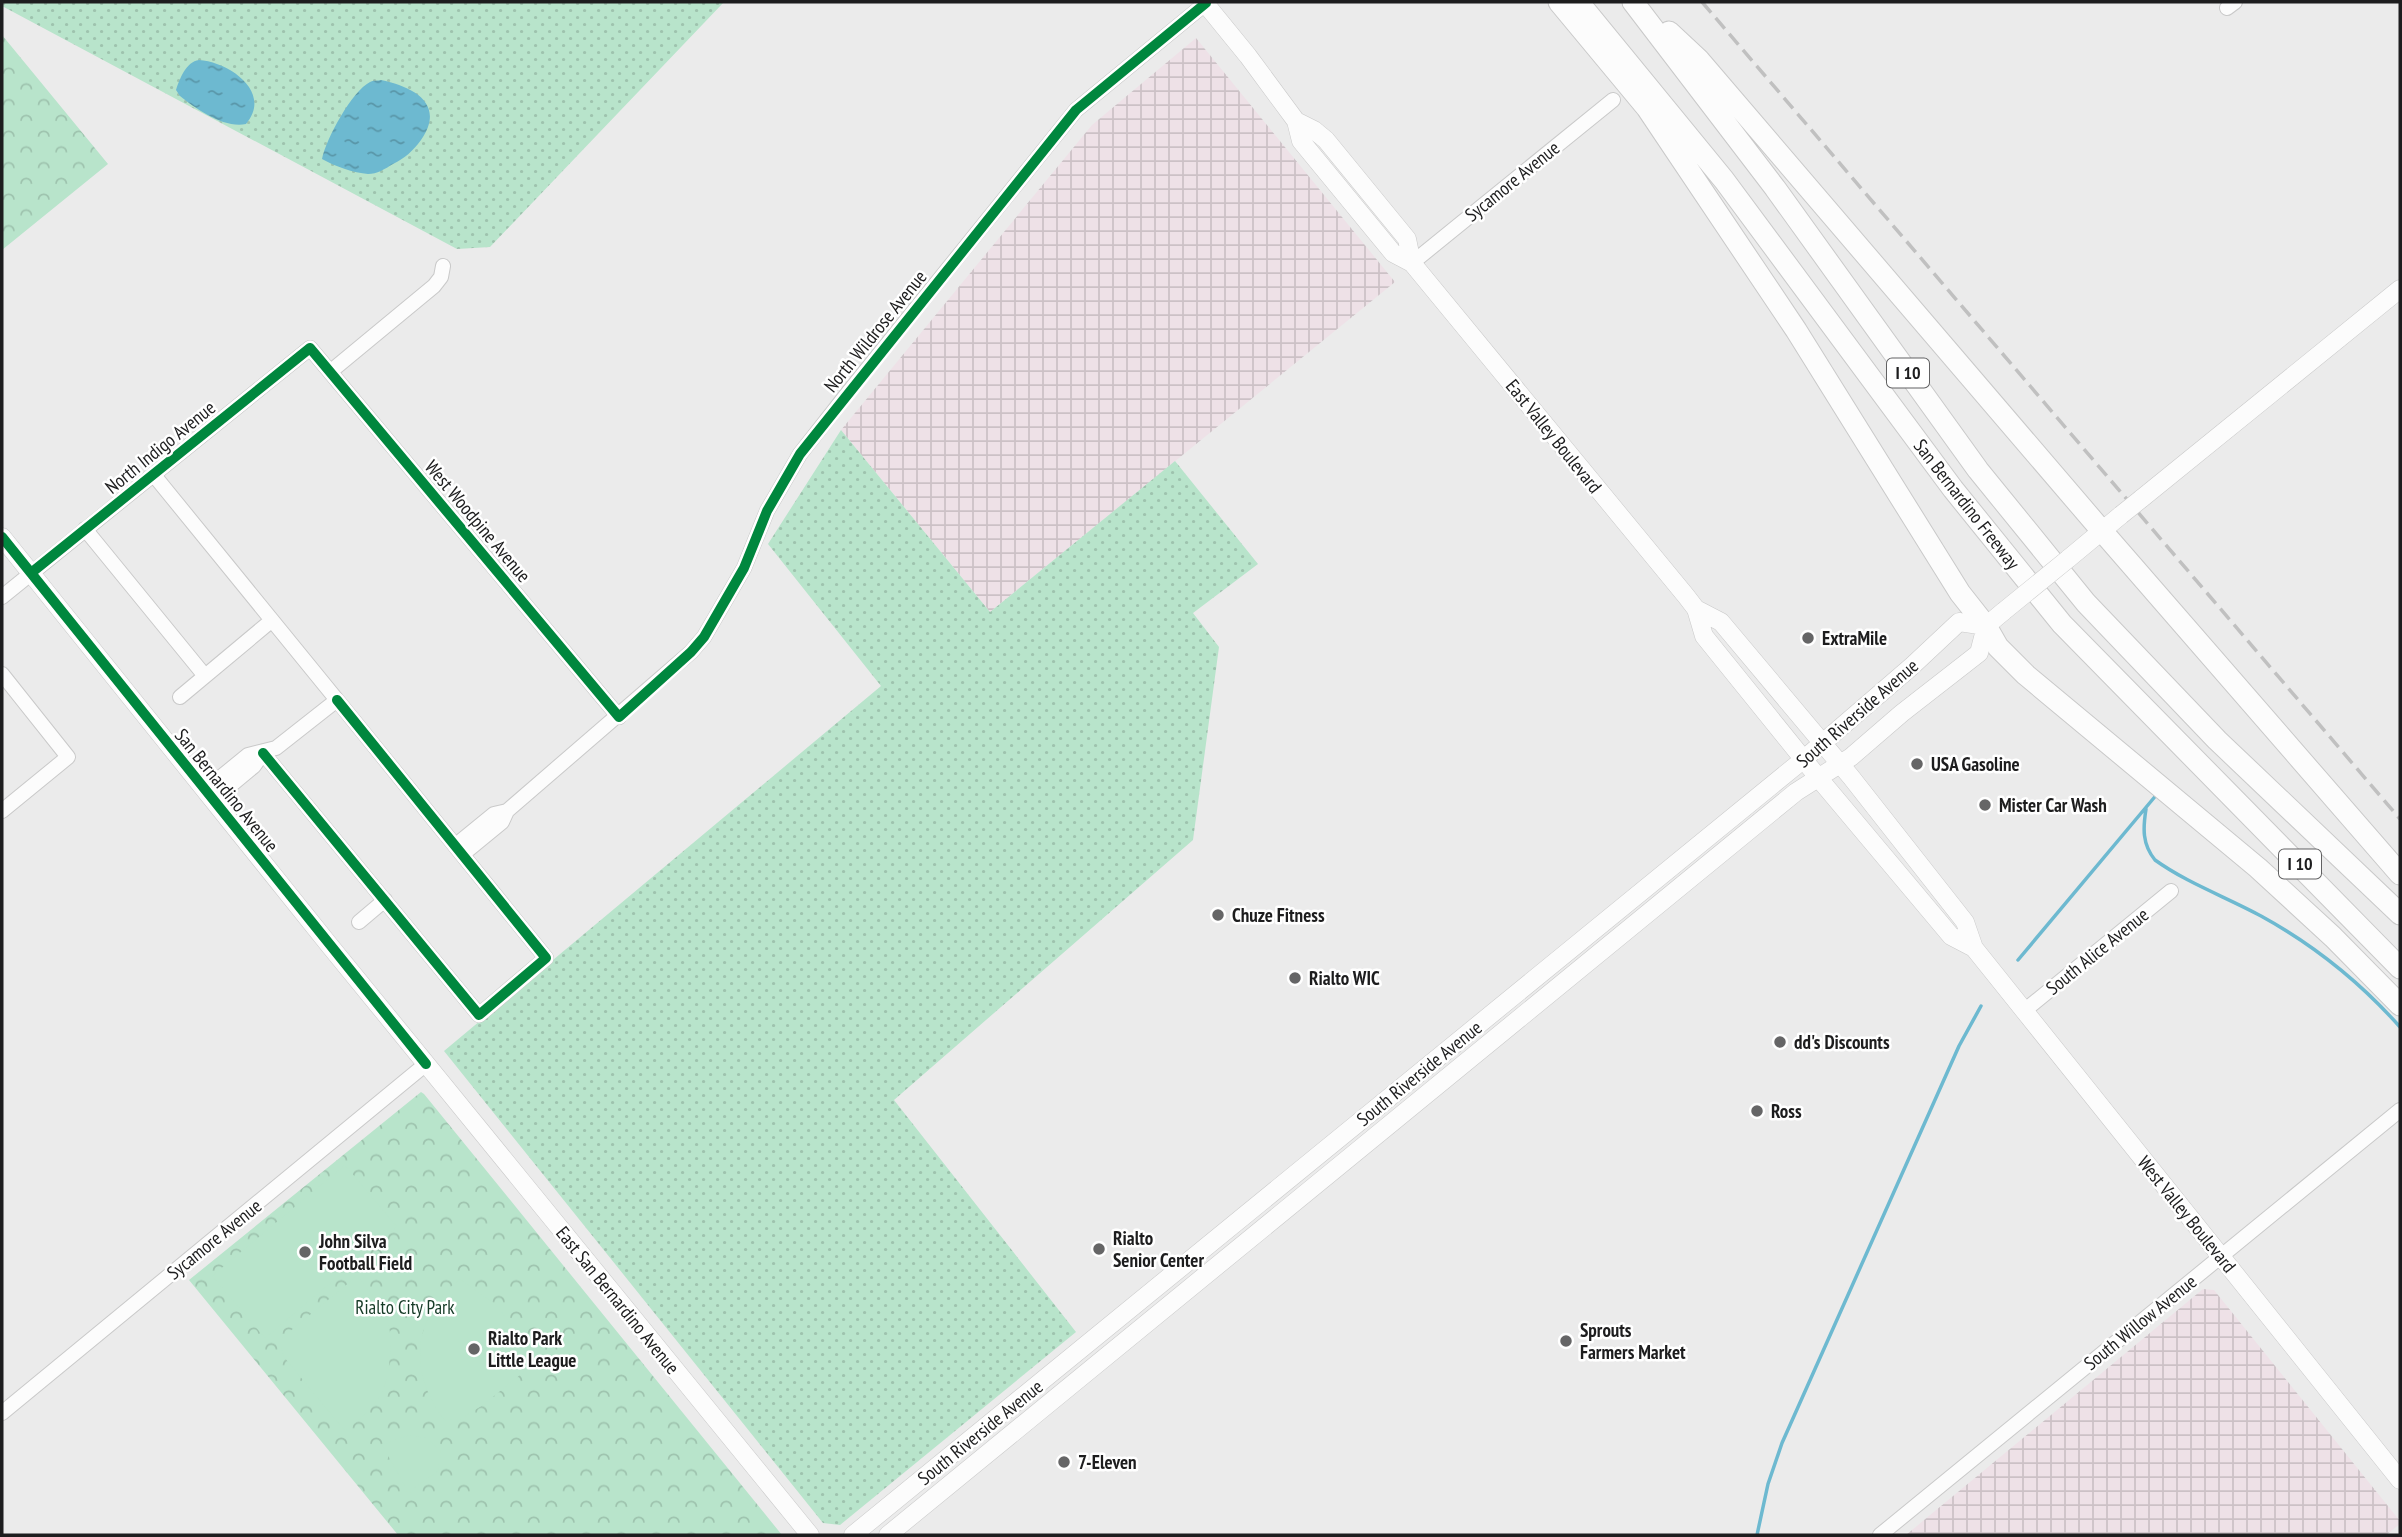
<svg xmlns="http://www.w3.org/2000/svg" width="2402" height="1537" font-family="'PT Sans Narrow',sans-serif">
  <defs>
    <pattern id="industrial-grid" width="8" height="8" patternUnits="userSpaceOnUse" patternTransform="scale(1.75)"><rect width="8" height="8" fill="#eee1e7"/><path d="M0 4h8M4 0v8" fill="none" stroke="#ccc1c6"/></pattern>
    <pattern id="grass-dots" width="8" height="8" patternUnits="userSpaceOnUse" patternTransform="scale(1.75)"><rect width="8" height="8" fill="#b8e4cb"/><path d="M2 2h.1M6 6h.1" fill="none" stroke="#9ec3ae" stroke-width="1.8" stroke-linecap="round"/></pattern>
    <pattern id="park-crowns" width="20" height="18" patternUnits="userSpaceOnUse" patternTransform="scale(1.75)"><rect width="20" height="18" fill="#b8e4cb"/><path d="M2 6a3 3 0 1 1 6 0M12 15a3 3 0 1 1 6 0" fill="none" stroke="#9ec3ae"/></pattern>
    <pattern id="water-ripples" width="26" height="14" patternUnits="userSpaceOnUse" patternTransform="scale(1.75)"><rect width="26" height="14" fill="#6db9d0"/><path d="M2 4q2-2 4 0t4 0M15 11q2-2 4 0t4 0" fill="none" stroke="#5996a8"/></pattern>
  </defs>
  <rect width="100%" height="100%" fill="#ebebeb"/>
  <path fill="url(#industrial-grid)" d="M1196 38 1395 282 990 612 841 430 1092 125Z
    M2203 1289 2214 1290 2400 1521V1524L2386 1535H1906Z"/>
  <path fill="url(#grass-dots)" d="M2 2H724L490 247 457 249 2 6Z
    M841 430 990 612 1175 461 1258 564 1193 613 1219 647 1193 840 894 1100 1076 1332 840 1525 823 1523 444 1051 881 686 768 544Z"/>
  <path fill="url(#park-crowns)" d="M2 35 108 164 2 250Z
    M421 1092 424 1094 472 1153 782 1535H398L189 1280Z"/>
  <path fill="#b8e4cb" d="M345 1165 397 1227 265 1338 212 1276Z
    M357 1276C367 1289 380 1301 386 1316 391 1328 391 1342 390 1355 387 1395 376 1407 345 1431L284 1357 281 1347 283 1337Z
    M460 1279 496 1305 528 1346 526 1370 483 1405 454 1423 452 1419 446 1422C408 1374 411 1318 460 1279Z
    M409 1435 426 1438 441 1451 438 1471 414 1488 412 1493 404 1491 405 1486 382 1445Z"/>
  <path fill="url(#water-ripples)" d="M199 60C229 62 273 92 246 124 225 129 196 109 180 96L176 90C180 78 186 62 199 60Z
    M381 80C414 87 446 104 421 140 413 151 405 158 393 164 385 169 377 174 368 174 354 173 334 166 322 159 326 139 352 91 370 82 373 80 378 81 381 80Z"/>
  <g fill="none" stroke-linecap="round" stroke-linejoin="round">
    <path stroke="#6db9d0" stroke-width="3.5" d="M2146 809C2143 828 2142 844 2155 860 2187 883 2226 897 2261 916 2314 945 2360 982 2400 1027
      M2018 960 2158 793
      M1757 1535 1768 1484 1782 1443 1959 1046 1981 1006"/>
    <g stroke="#c9c9c9" stroke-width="16">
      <path id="minor" d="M2227 8 2235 2
        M1412 263 1613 100
        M330 372 434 286 441 277 443 266
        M153 474 337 700 276 748 248 755 205 790
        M85 529 205 676
        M2 597 310 348 619 717
        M2 674 68 757 2 811
        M180 697 271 621
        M263 753 479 1015 546 958 337 700
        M213 800 254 766 263 753
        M507 811 691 652 704 637 744 568 767 511 800 454 847 394 1076 110 1206 3
        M456 845 494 814 507 811 502 822 463 854
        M359 922 385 900
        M2024 1011 2171 891
        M2 1413 426 1064
        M1880 1535 2400 1110"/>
    </g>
    <g stroke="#c9c9c9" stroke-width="19">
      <path id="major" d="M1204 2 1248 56 1296 121 1301 141 1393 253 1412 263 1686 596 1696 609 1704 636 1821 781 1951 936 1974 948
        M1296 121 1314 130 1326 140 1407 239 1412 263
        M2141 499 2400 289
        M2 537 330 946 810 1535
        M2068 559 2121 515
        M1696 609 1721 622 1851 777 1965 922 1974 948 2400 1480
        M853 1535 1804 759 1912 666 1959 622 1986 626
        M888 1535 1796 792 1851 757 1902 713 1979 653 1986 626 2004 611"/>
    </g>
    <g stroke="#c9c9c9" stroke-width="23">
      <path id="highway" d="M1559 2 1647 108 1796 330 1960 593 1986 626 1998 647 2026 675 2258 868 2333 937 2400 1005
        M1633 2 1775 188 1978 470 2086 603 2217 740 2400 914
        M1580 4 1724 180 1953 489 2062 624 2400 968
        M1669 32 1699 60 2102 531 2400 874"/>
    </g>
    <use href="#minor" stroke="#fcfcfc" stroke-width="14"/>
    <use href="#major" stroke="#fcfcfc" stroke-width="18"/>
    <use href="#highway" stroke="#fcfcfc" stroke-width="21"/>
    <path stroke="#c0c0c0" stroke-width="3.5" stroke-dasharray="14 7" stroke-linecap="butt" d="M1702 2 2400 819"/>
    <g stroke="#c9c9c9" stroke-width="19" stroke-linecap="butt">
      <path id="major-bridge" d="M2121 515 2141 499
        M2004 611 2068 559"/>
    </g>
    <use href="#major-bridge" stroke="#fcfcfc" stroke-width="18"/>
    <g stroke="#fff" stroke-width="15">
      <path id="cycleway" d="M2 537 426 1064
        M31 573 310 348 619 717 691 652 704 637 744 568 767 511 800 454 1076 110 1206 3
        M263 753 479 1015 546 958 337 700"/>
    </g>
    <use href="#cycleway" stroke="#00873e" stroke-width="10"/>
  </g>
  <g fill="#656566" stroke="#fff" stroke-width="2.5">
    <circle cx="1808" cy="638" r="7"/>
    <circle cx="1917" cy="764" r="7"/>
    <circle cx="1985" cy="805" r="7"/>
    <circle cx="1218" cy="915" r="7"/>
    <circle cx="1295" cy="978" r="7"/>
    <circle cx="1780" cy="1042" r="7"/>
    <circle cx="1757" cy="1111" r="7"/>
    <circle cx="1099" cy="1249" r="7"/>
    <circle cx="305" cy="1252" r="7"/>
    <circle cx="1566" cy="1341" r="7"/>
    <circle cx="474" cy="1349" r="7"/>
    <circle cx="1064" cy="1462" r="7"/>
  </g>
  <g text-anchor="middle" stroke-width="5" stroke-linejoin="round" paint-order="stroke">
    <g fill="#fff" stroke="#616162" stroke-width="2">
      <rect x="1887" y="358.5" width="42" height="29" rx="5"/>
      <rect x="2279" y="849.5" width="42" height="29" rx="5"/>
    </g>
    <g font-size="18" font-weight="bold" fill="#1d1d1e">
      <text x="1908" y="379">I 10</text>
      <text x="2300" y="870">I 10</text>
    </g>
    <g font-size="19" fill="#1d1d1e" stroke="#fff">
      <text transform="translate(1512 181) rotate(-39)" y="7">Sycamore Avenue</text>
      <text transform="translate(875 331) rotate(-51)" y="7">North Wildrose Avenue</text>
      <text transform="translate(1554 436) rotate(51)" y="7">East Valley Boulevard</text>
      <text transform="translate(160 447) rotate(-39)" y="7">North Indigo Avenue</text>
      <text transform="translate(1967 504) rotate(52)" y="7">San Bernardino Freeway</text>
      <text transform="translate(478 521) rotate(50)" y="7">West Woodpine Avenue</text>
      <text transform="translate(1857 713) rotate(-41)" y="7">South Riverside Avenue</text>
      <text transform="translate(227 790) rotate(51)" y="7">San Bernardino Avenue</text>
      <text transform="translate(2097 951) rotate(-39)" y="7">South Alice Avenue</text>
      <text transform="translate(1419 1073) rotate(-39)" y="7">South Riverside Avenue</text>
      <text transform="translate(2187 1214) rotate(51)" y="7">West Valley Boulevard</text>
      <text transform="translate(214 1239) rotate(-39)" y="7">Sycamore Avenue</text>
      <text transform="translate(618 1300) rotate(51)" y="7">East San Bernardino Avenue</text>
      <text transform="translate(2140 1322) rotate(-39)" y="7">South Willow Avenue</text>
      <text transform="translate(980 1432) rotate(-39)" y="7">South Riverside Avenue</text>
    </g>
    <g font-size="19" font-weight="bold" fill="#1d1d1e" stroke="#fff" text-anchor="start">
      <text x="1822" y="645">ExtraMile</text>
      <text x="1931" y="771">USA Gasoline</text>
      <text x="1999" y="812">Mister Car Wash</text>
      <text x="1232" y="922">Chuze Fitness</text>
      <text x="1309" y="985">Rialto WIC</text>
      <text x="1794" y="1049">dd's Discounts</text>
      <text x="1771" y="1118">Ross</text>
      <text x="1113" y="1245">Rialto<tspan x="1113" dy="22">Senior Center</tspan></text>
      <text x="319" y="1248">John Silva<tspan x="319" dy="22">Football Field</tspan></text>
      <text x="1580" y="1337">Sprouts<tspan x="1580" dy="22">Farmers Market</tspan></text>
      <text x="488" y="1345">Rialto Park<tspan x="488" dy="22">Little League</tspan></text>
      <text x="1078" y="1469">7-Eleven</text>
    </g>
    <g font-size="19" fill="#163b27" stroke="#fff">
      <text x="405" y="1314">Rialto City Park</text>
    </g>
  </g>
  <rect width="2402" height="1537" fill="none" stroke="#1d1d1e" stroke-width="7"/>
</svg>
